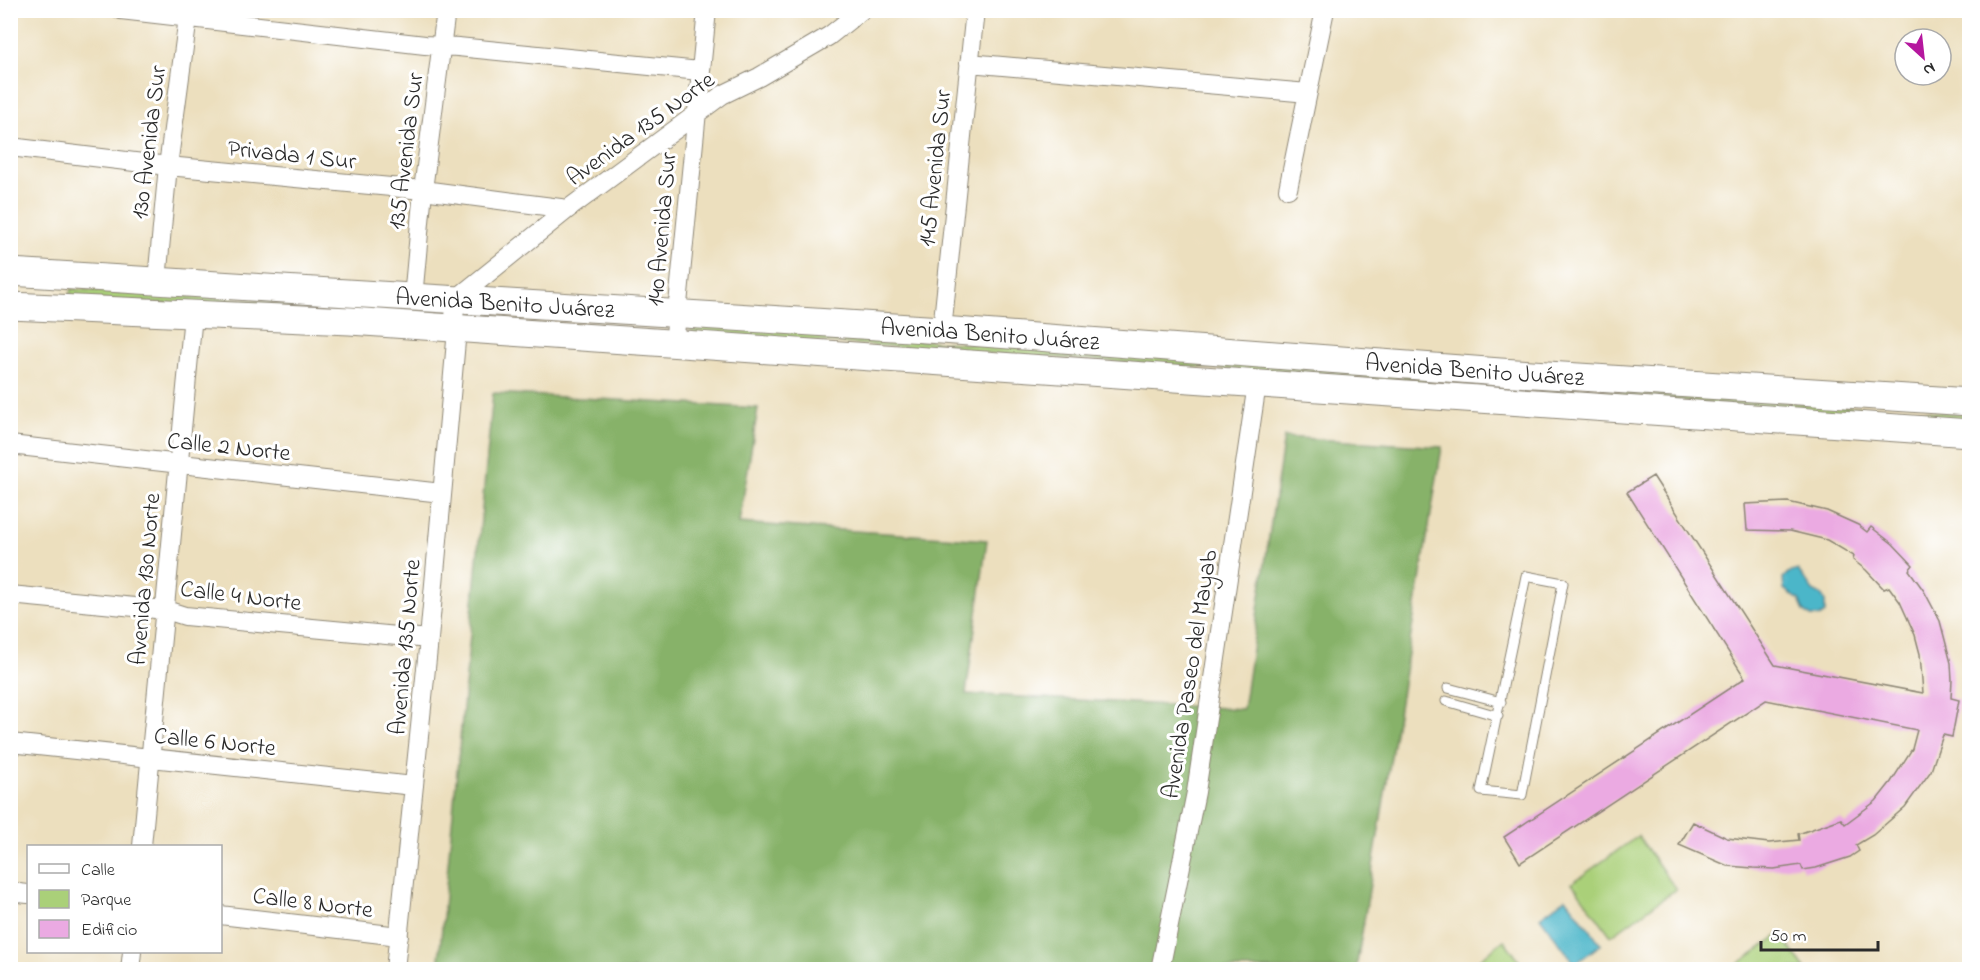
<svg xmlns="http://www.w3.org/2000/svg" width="1980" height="980" font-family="'Indie Flower',sans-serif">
  <rect width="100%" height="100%" fill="#fff"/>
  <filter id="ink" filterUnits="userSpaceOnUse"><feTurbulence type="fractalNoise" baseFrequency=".0167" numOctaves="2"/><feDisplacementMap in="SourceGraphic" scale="12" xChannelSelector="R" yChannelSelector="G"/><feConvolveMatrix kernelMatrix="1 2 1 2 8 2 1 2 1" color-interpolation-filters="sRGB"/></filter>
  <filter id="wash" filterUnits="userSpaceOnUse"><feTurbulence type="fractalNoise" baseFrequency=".008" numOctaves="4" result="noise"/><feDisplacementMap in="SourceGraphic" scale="24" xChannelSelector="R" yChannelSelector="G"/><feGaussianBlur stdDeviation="1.35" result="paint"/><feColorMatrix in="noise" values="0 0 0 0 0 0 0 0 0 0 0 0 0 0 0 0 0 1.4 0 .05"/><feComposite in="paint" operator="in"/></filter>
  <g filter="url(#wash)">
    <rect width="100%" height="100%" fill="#ecdfbe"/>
    <path fill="#aad079" stroke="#6a7e52" stroke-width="1.5" d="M71 289 439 312 438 316 69 299Z
      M692 325 1426 375 1431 383 694 333 690 329Z
      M1515 385 1969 414V424L1515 388Z
      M1638 836 1676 889 1611 936 1572 883Z
      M1780 934 1806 969H1731Z
      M1504 940 1525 969H1467Z"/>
    <path fill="#87b269" stroke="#596e4a" stroke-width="1.5" d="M493 393 758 408 739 523 987 540 966 694 1243 709 1284 437 1442 447 1356 969 438 970Z"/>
    <path fill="#4cb6c9" stroke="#3c707a" stroke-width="1.5" d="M1798 570 1813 591 1821 595 1825 601V613L1819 617H1811L1804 611 1799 600 1784 589 1783 578 1788 573Z
      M1566 898 1601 944 1575 964 1540 917Z"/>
    <g id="blocks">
      <path fill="#ebaae2" d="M1653 476 1775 665 1923 693 1920 654 1915 635 1900 602 1889 587 1884 589 1866 570 1853 560 1854 556 1827 540 1790 531 1747 530 1745 504 1788 502 1827 511 1858 525 1867 532 1871 527 1893 544 1913 565 1909 570 1924 591 1940 621 1951 663 1952 680 1951 698 1959 700 1952 737 1943 735 1931 771 1905 807 1873 835 1856 845 1859 851 1850 857 1816 868 1803 870 1801 865 1774 869 1753 868 1728 866 1679 845 1693 822 1727 838 1769 843 1799 840 1798 834 1841 819 1845 824 1876 801 1891 782 1912 749 1917 730 1766 700 1520 863 1504 837 1745 678 1627 492Z"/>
    </g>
  </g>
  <g filter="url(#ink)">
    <use href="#blocks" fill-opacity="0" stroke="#8c8574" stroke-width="1.5"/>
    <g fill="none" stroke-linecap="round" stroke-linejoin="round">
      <g stroke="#8c8574" stroke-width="11">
        <path id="lane" d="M1526 576 1563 583 1522 795 1481 791Z
          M1448 688 1501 702
          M1446 701 1498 716"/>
      </g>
      <g stroke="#8c8574" stroke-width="20">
        <path id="street" d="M121 10 425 45 458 47 700 71
          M969 63 1308 93
          M10 147 168 166 423 190 568 209
          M1288 189 1325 10
          M157 280 168 166 189 10
          M413 298 423 190 446 10
          M942 330 975 10
          M674 345 707 10
          M10 445 442 493
          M10 595 166 610 185 616 429 639
          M10 743 414 786
          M142 846 193 315
          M10 892 28 894
          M220 915 399 936
          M130 970 132 952
          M395 970 429 639 457 330 454 318 456 299 568 209 722 95 759 77 829 36 862 10
          M1160 970 1196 792 1257 384"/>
      </g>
      <g stroke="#8c8574" stroke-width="29">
        <g id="secondary">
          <path id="s1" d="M10 272 942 330 1500 372 1970 402"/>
          <path d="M10 306 350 321 1970 433"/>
        </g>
      </g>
      <use href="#lane" stroke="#fff" stroke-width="9"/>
      <use href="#street" stroke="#fff" stroke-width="18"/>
      <use href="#secondary" stroke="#fff" stroke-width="27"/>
    </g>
  </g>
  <g text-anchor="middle" stroke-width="6" stroke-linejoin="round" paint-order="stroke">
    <g font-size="24" fill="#2b2b2b" stroke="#fff">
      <text transform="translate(640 128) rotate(-36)" y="8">Avenida 135 Norte</text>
      <text transform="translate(148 142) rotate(-83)" y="8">130 Avenida Sur</text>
      <text transform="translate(405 151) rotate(-83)" y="8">135 Avenida Sur</text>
      <text transform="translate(292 154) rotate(6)" y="8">Privada 1 Sur</text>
      <text transform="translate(934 168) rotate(-84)" y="8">145 Avenida Sur</text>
      <text transform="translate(661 229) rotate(-85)" y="8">140 Avenida Sur</text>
      <text dy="8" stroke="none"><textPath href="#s1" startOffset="496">Avenida Benito Juárez</textPath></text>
      <text dy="8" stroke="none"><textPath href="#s1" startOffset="982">Avenida Benito Juárez</textPath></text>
      <text dy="8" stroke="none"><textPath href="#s1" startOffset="1468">Avenida Benito Juárez</textPath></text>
      <text transform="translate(229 446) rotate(6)" y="8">Calle 2 Norte</text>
      <text transform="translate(144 579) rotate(-85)" y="8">Avenida 130 Norte</text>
      <text transform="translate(241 595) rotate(7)" y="8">Calle 4 Norte</text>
      <text transform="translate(404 647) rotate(-85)" y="8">Avenida 135 Norte</text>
      <text transform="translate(1189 674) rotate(-81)" y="8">Avenida Paseo del Mayab</text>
      <text transform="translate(215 741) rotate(6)" y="8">Calle 6 Norte</text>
      <text transform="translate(313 902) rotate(7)" y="8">Calle 8 Norte</text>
    </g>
  </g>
  <rect width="1980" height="980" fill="none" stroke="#fff" stroke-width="36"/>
  <rect x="27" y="845" width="195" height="108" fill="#ffffff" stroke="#aaaaaa" stroke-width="1.5"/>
  <rect x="39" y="864" width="30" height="9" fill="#ffffff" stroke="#aaaaaa" stroke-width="1.5"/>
  <text x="81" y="875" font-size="18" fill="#2b2b2b">Calle</text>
  <rect x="39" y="890" width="30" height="18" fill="#aad079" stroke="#aaaaaa" stroke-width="1.5"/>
  <text x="81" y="905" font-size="18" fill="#2b2b2b">Parque</text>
  <rect x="39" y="920" width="30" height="18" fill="#ebaae2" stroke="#aaaaaa" stroke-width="1.5"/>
  <text x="81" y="935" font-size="18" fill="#2b2b2b">Edificio</text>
  <g transform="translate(1923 57) rotate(153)"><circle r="28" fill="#ffffff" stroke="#aaaaaa" stroke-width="1.5"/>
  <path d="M0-4.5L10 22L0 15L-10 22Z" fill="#b5179e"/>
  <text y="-9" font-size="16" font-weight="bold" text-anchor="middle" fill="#2b2b2b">N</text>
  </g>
  <path d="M1761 941v9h117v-9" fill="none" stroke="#2b2b2b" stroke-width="3"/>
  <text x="1770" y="941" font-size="18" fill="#2b2b2b" stroke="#ffffff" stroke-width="4.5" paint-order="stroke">50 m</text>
</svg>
